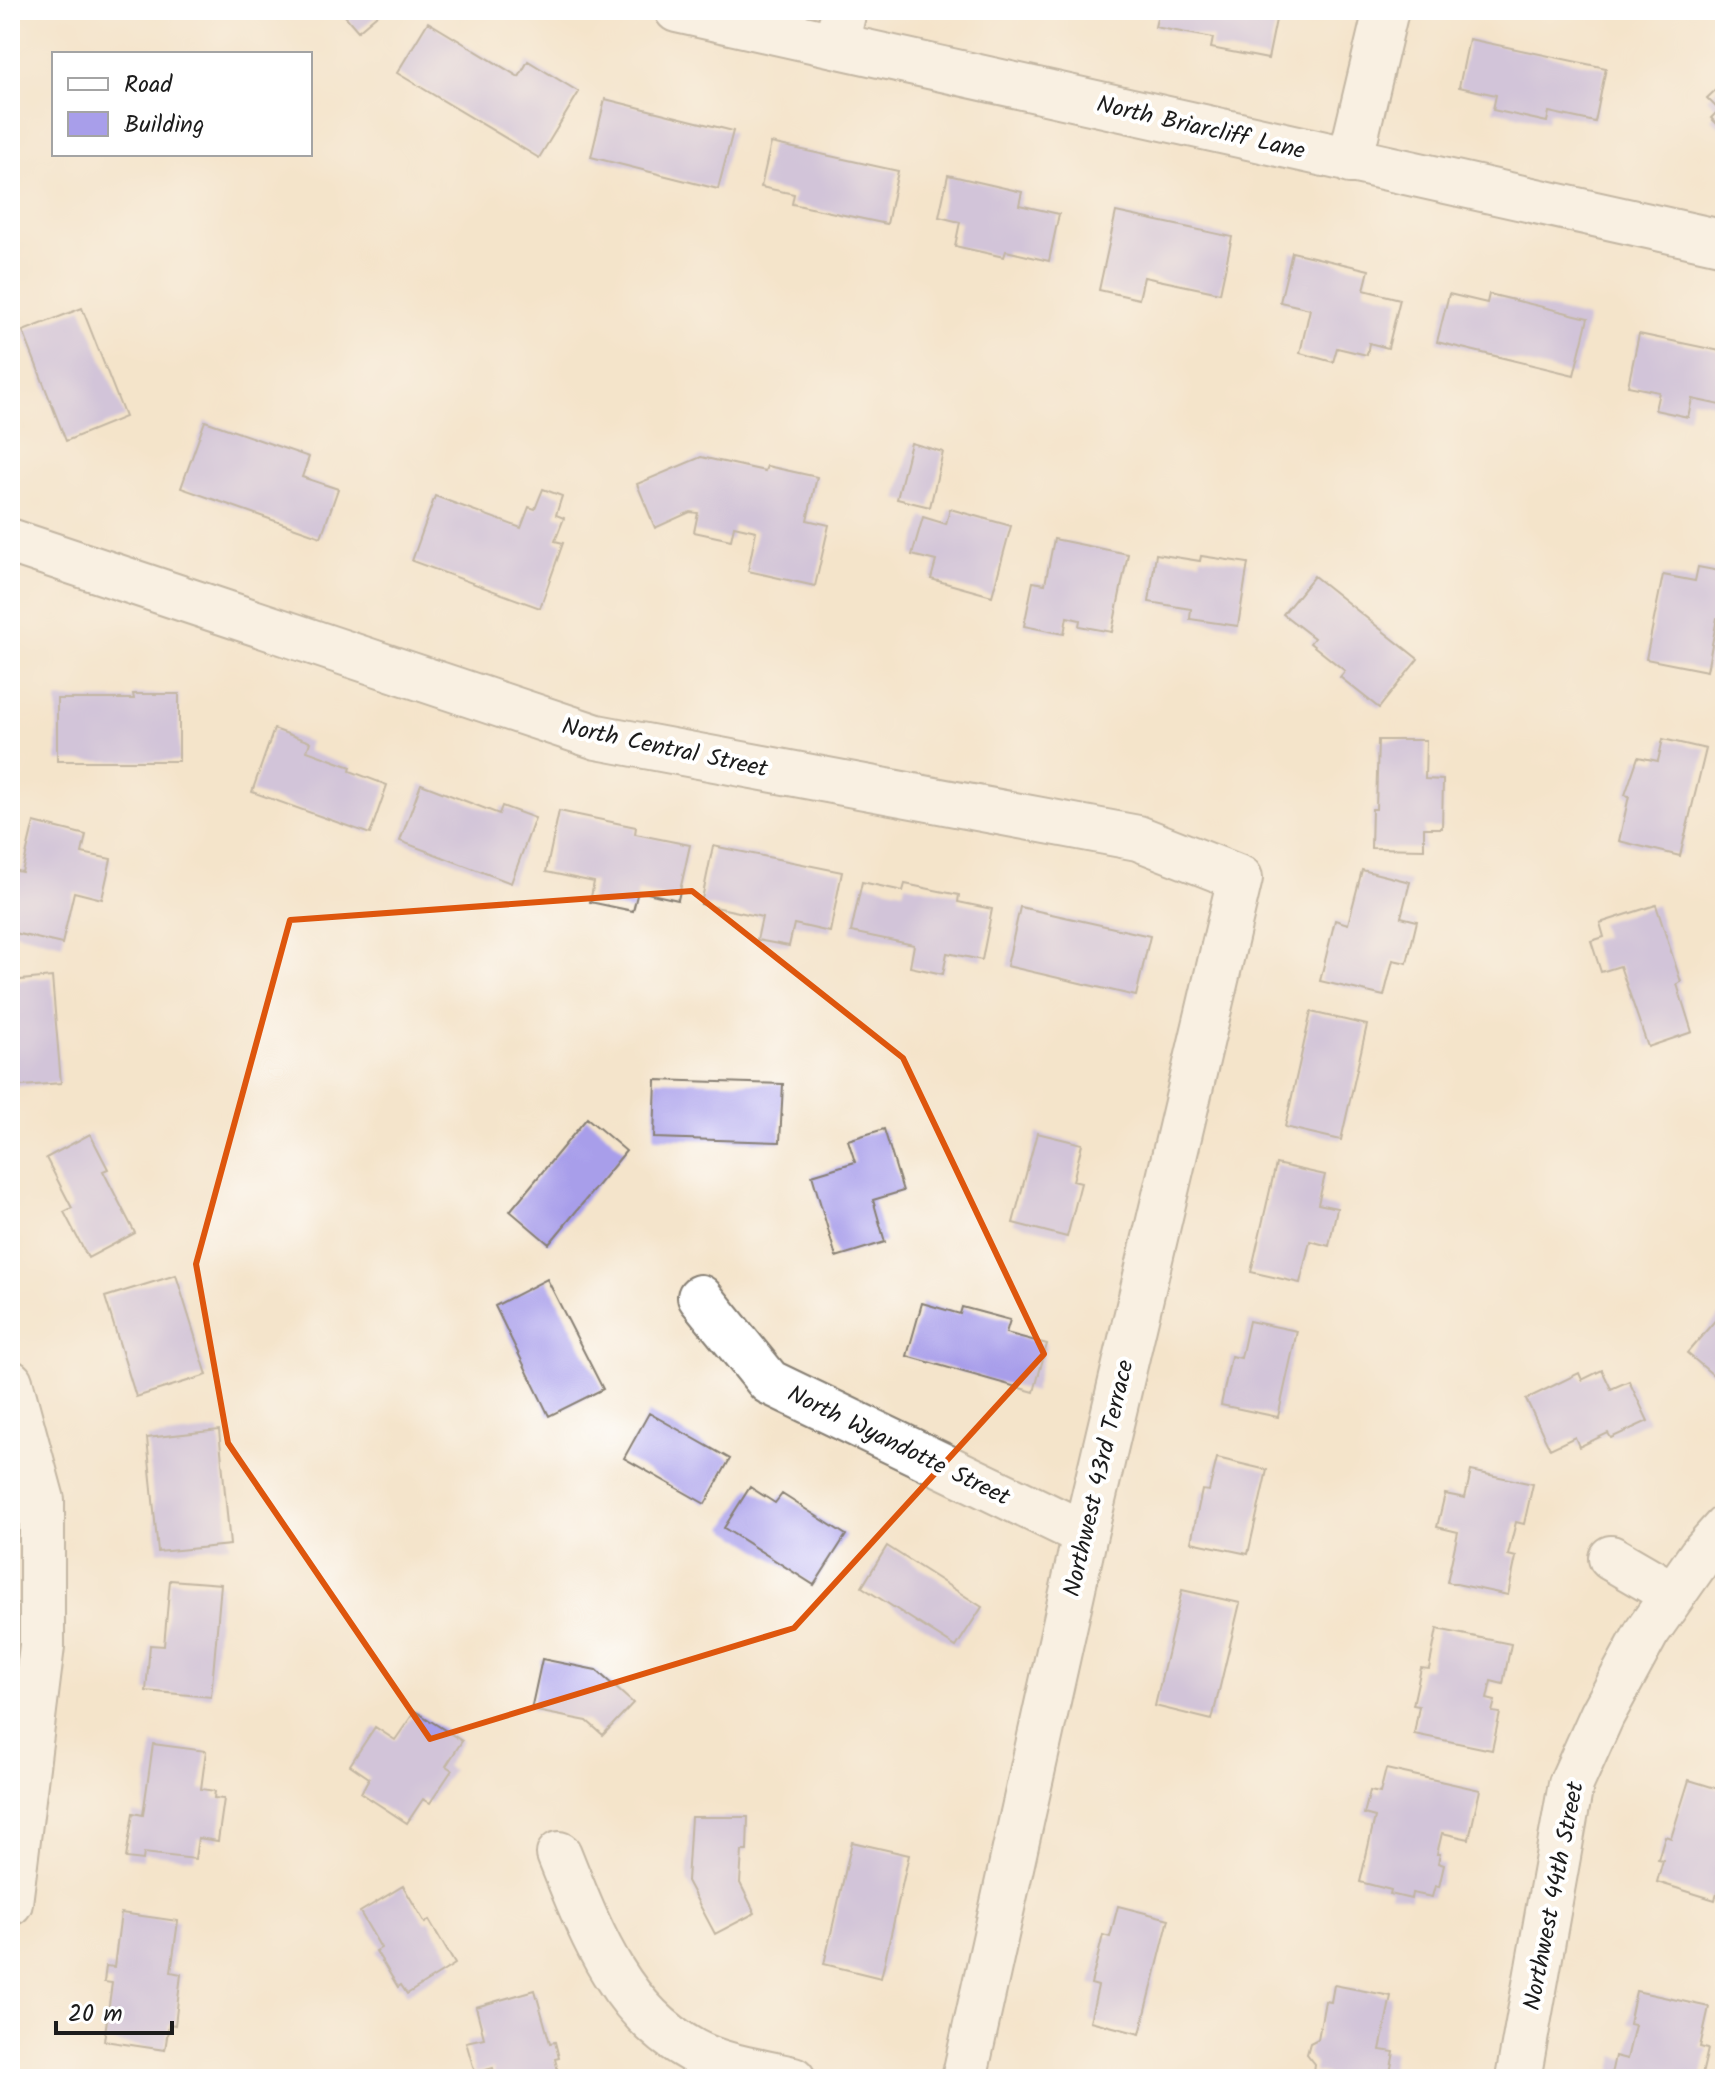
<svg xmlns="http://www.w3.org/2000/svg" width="1735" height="2089" font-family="Kalam,sans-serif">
  <rect width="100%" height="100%" fill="#fff"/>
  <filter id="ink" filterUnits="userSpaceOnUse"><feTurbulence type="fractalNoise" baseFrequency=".0125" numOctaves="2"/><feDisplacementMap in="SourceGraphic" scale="16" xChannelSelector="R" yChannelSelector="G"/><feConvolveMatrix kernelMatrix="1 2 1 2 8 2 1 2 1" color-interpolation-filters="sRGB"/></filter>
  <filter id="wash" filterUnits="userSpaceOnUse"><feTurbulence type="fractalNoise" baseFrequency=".006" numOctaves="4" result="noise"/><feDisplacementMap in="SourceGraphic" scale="32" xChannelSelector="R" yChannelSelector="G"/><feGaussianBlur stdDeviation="1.8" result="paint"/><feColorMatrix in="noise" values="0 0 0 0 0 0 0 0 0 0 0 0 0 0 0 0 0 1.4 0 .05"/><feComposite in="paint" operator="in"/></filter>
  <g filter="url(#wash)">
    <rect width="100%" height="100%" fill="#f4e4cb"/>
    <g id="blocks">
      <path fill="#a89eea" d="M340 10H383L358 31Z
        M1159 10H1278L1268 59 1211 48 1213 38 1155 27Z
        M428 22 519 77 528 61 579 92 539 158 397 73Z
        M1469 39 1606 68 1595 122 1549 112 1547 122 1493 110 1496 95 1459 87Z
        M1725 81V132L1711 118 1719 110 1707 98Z
        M605 99 733 131 718 189 591 157Z
        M771 143 898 171 887 224 792 204 794 194 761 187Z
        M948 175 1022 192 1019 205 1059 214 1049 261 1006 251 1004 257 955 246 960 222 939 217Z
        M1116 212 1232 237 1220 293 1144 277 1139 299 1099 290Z
        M1292 252 1369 270 1364 290 1400 299 1388 348 1369 343 1367 355 1337 348 1333 362 1300 353 1310 309 1280 302Z
        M1449 294 1487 303 1489 294 1588 318 1574 375 1437 342Z
        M82 308 125 417 66 441 23 331Z
        M1639 334 1725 352V406L1692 399 1688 417 1655 410 1659 392 1628 386Z
        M205 421 309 457 302 477 338 489 321 537 181 488Z
        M911 443 943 452 930 507 897 499Z
        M701 457 765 471 767 466 817 477 807 520 829 525 815 586 748 571 756 531 734 526 731 540 694 532 698 513 690 512 655 528 637 484Z
        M543 489 562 496 556 515 564 518 555 541 563 543 540 608 412 561 435 496 521 528 529 507 535 509Z
        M950 509 1011 526 992 596 931 579 936 561 912 555 923 517 946 524Z
        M1054 539 1128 554 1112 632 1079 626 1080 620 1067 617 1064 634 1024 626 1033 582 1045 584Z
        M1156 554 1200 561 1201 556 1248 563 1238 626 1190 619 1191 609 1149 602Z
        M1698 567 1725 572V619L1717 618 1707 671 1646 659 1663 575 1695 581Z
        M1314 576 1418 659 1379 708 1340 677 1345 671 1310 643 1314 638 1283 614Z
        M133 694H179V761H57V699H134Z
        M274 729 310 742 307 751 351 767 350 771 387 785 370 834 252 792Z
        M1663 739 1706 749 1680 856 1619 841 1629 796 1625 795 1638 757 1658 761Z
        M1378 740H1426L1425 779 1443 780 1442 828H1424V849L1371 848 1372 809H1376Z
        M421 784 499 814 502 806 535 818 511 883 400 841Z
        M559 811 636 827 635 834 690 845 678 900 638 891 633 911 590 902 594 882 546 872Z
        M34 822 86 835 82 853 111 859 102 899 74 892 62 944 10 932V877L12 870 22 872Z
        M713 846 842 872 830 932 794 924 789 946 757 940 762 917 701 904Z
        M1362 870 1410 882 1401 917 1417 921 1407 963 1393 960 1384 996 1320 981 1335 920 1348 924Z
        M862 882 903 891 905 884 959 895 958 902 992 909 982 960 947 953 943 974 910 967 914 945 851 932Z
        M1656 905 1681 982 1677 984 1692 1032 1648 1047 1620 966 1601 972 1591 941 1604 937 1600 923Z
        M1020 907 1150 936 1136 996 1007 966Z
        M52 977 61 1083 10 1087V981Z
        M1311 1012 1367 1025 1341 1140 1285 1127Z
        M656 1080 783 1084 780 1142 654 1138Z
        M587 1118 626 1151 549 1244 510 1211Z
        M884 1129 903 1191 873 1200 885 1242 836 1257 812 1175 855 1162 848 1140Z
        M1037 1133 1082 1144 1073 1181 1081 1183 1067 1237 1013 1223Z
        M90 1134 108 1169 103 1171 135 1233 88 1258 64 1212 72 1208 46 1158Z
        M1276 1164 1325 1175 1318 1204 1337 1208 1329 1246 1310 1241 1300 1283 1251 1272Z
        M176 1275 207 1375 136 1397 105 1297Z
        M547 1279 603 1389 549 1416 495 1306Z
        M922 1303 960 1314 962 1307 1010 1320 1006 1333 1047 1344 1034 1392 907 1356Z
        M1725 1309V1385L1687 1353Z
        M1249 1321 1297 1331 1278 1417 1221 1405 1231 1356 1241 1358Z
        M1602 1370 1611 1389 1629 1381 1648 1421 1611 1438 1608 1433 1579 1447 1575 1437 1550 1449 1526 1399 1579 1373 1582 1380Z
        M649 1413 730 1459 705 1504 624 1458Z
        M219 1430 230 1545 158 1552 147 1438Z
        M1217 1458 1267 1470 1248 1554 1191 1542 1202 1490 1209 1491Z
        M1471 1471 1533 1484 1524 1524 1516 1522 1508 1555 1516 1557 1508 1595 1447 1582 1458 1532 1437 1527 1445 1494 1465 1498Z
        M750 1487 775 1503 782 1494 846 1535 814 1585 724 1528Z
        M887 1546 982 1607 956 1647 862 1587Z
        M170 1580 221 1584 211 1697 146 1691 150 1645 164 1646Z
        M1182 1590 1240 1603 1212 1720 1155 1706Z
        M1437 1629 1511 1644 1503 1684 1491 1681 1487 1699 1495 1701 1492 1712 1500 1713 1492 1750 1414 1734 1419 1706 1413 1705 1421 1668 1429 1669Z
        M542 1659 596 1670 633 1703 603 1735 587 1721 531 1710Z
        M415 1711 462 1741 446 1766 452 1770 430 1803 423 1799 407 1823 361 1793 369 1778 350 1765 375 1727 395 1740Z
        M153 1744 206 1751 201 1789 215 1791 214 1798 224 1799 218 1841 198 1838 195 1859 144 1853 143 1860 126 1858 133 1813 143 1815Z
        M1386 1769 1480 1790 1469 1839 1442 1833 1437 1854H1440L1438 1863 1444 1865 1439 1887 1435 1886 1432 1897 1412 1893 1411 1899 1390 1894 1391 1890 1360 1882 1375 1817 1364 1814 1370 1791 1380 1793Z
        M1689 1780 1725 1791V1867L1715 1900 1657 1882 1663 1860 1658 1859 1665 1836 1671 1838Z
        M691 1817H748L747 1851H742L740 1883 755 1913 715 1934 687 1881Z
        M852 1842 909 1855 881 1978 824 1964Z
        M403 1886 425 1923 429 1920 455 1964 407 1994 401 1985 398 1987 376 1951 381 1948 360 1912Z
        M1118 1906 1169 1919 1140 2034 1090 2021 1098 1986 1091 1984 1103 1935 1110 1937Z
        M121 1913 178 1921 171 1972 181 1974 175 2025 169 2024 165 2050 104 2041 112 1983 104 1982 106 1966 114 1967Z
        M1334 1985 1391 1996 1380 2050 1394 2052 1389 2079H1340V2077L1314 2072 1315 2064 1307 2054 1310 2043 1318 2039 1325 2001 1331 2002Z
        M535 1990 550 2043 555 2042 559 2058 555 2059 560 2079H496L493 2068 475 2073 466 2042 484 2038 476 2007Z
        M1636 1991 1709 2007 1700 2047 1708 2049 1701 2079H1610L1615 2056 1627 2059 1635 2025 1629 2024Z"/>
    </g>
  </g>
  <g filter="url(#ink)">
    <use href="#blocks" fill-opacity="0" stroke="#888074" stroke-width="2"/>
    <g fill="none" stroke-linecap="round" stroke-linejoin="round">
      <g stroke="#888074" stroke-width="48">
        <path id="minor" d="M677 10 1725 243
          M836 45 844 10
          M1350 161 1386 10
          M10 541 597 737 1138 838 1240 878 1085 1534 964 2079
          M700 1297 769 1382 1085 1534
          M10 1382 42 1500V1646L10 1903
          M1611 1558 1673 1594
          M559 1854C589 1928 618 2010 693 2051 723 2067 760 2071 793 2079
          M1518 2079 1571 1784 1602 1715 1647 1632 1701 1555 1725 1528"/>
      </g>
      <use href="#minor" stroke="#fff" stroke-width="44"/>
    </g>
  </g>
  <path d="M0 0H1735V2089H0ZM692 891 903 1058 1044 1354 794 1628 430 1739 228 1443 196 1264 290 920Z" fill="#f4e4cb" fill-opacity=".55" fill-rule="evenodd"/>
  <path fill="none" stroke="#de560d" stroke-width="6" stroke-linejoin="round" d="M692 891 903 1058 1044 1354 794 1628 430 1739 228 1443 196 1264 290 920Z"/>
  <g text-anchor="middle" stroke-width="8" stroke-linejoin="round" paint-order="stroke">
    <g font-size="24" fill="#1c1c1c" stroke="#fff">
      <text transform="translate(1201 127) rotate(13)" y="8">North Briarcliff Lane</text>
      <text transform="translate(665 747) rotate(12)" y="8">North Central Street</text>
      <text transform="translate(899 1445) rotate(26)" y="8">North Wyandotte Street</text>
      <text transform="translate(1098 1478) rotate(-77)" y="8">Northwest 43rd Terrace</text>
      <text transform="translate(1553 1896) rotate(-79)" y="8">Northwest 44th Street</text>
    </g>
  </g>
  <rect width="1735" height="2089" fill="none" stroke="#fff" stroke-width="40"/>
  <rect x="52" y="52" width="260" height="104" fill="#ffffff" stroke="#a4a4a4" stroke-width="2"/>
  <rect x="68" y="78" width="40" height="12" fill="#ffffff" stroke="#a4a4a4" stroke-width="2"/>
  <text x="124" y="92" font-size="24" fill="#1c1c1c">Road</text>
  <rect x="68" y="112" width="40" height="24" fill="#a89eea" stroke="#a4a4a4" stroke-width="2"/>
  <text x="124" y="132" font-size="24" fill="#1c1c1c">Building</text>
  <path d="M56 2021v12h116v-12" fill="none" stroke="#1c1c1c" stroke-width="4"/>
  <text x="68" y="2021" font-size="24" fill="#1c1c1c" stroke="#ffffff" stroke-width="6" paint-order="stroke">20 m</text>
</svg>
